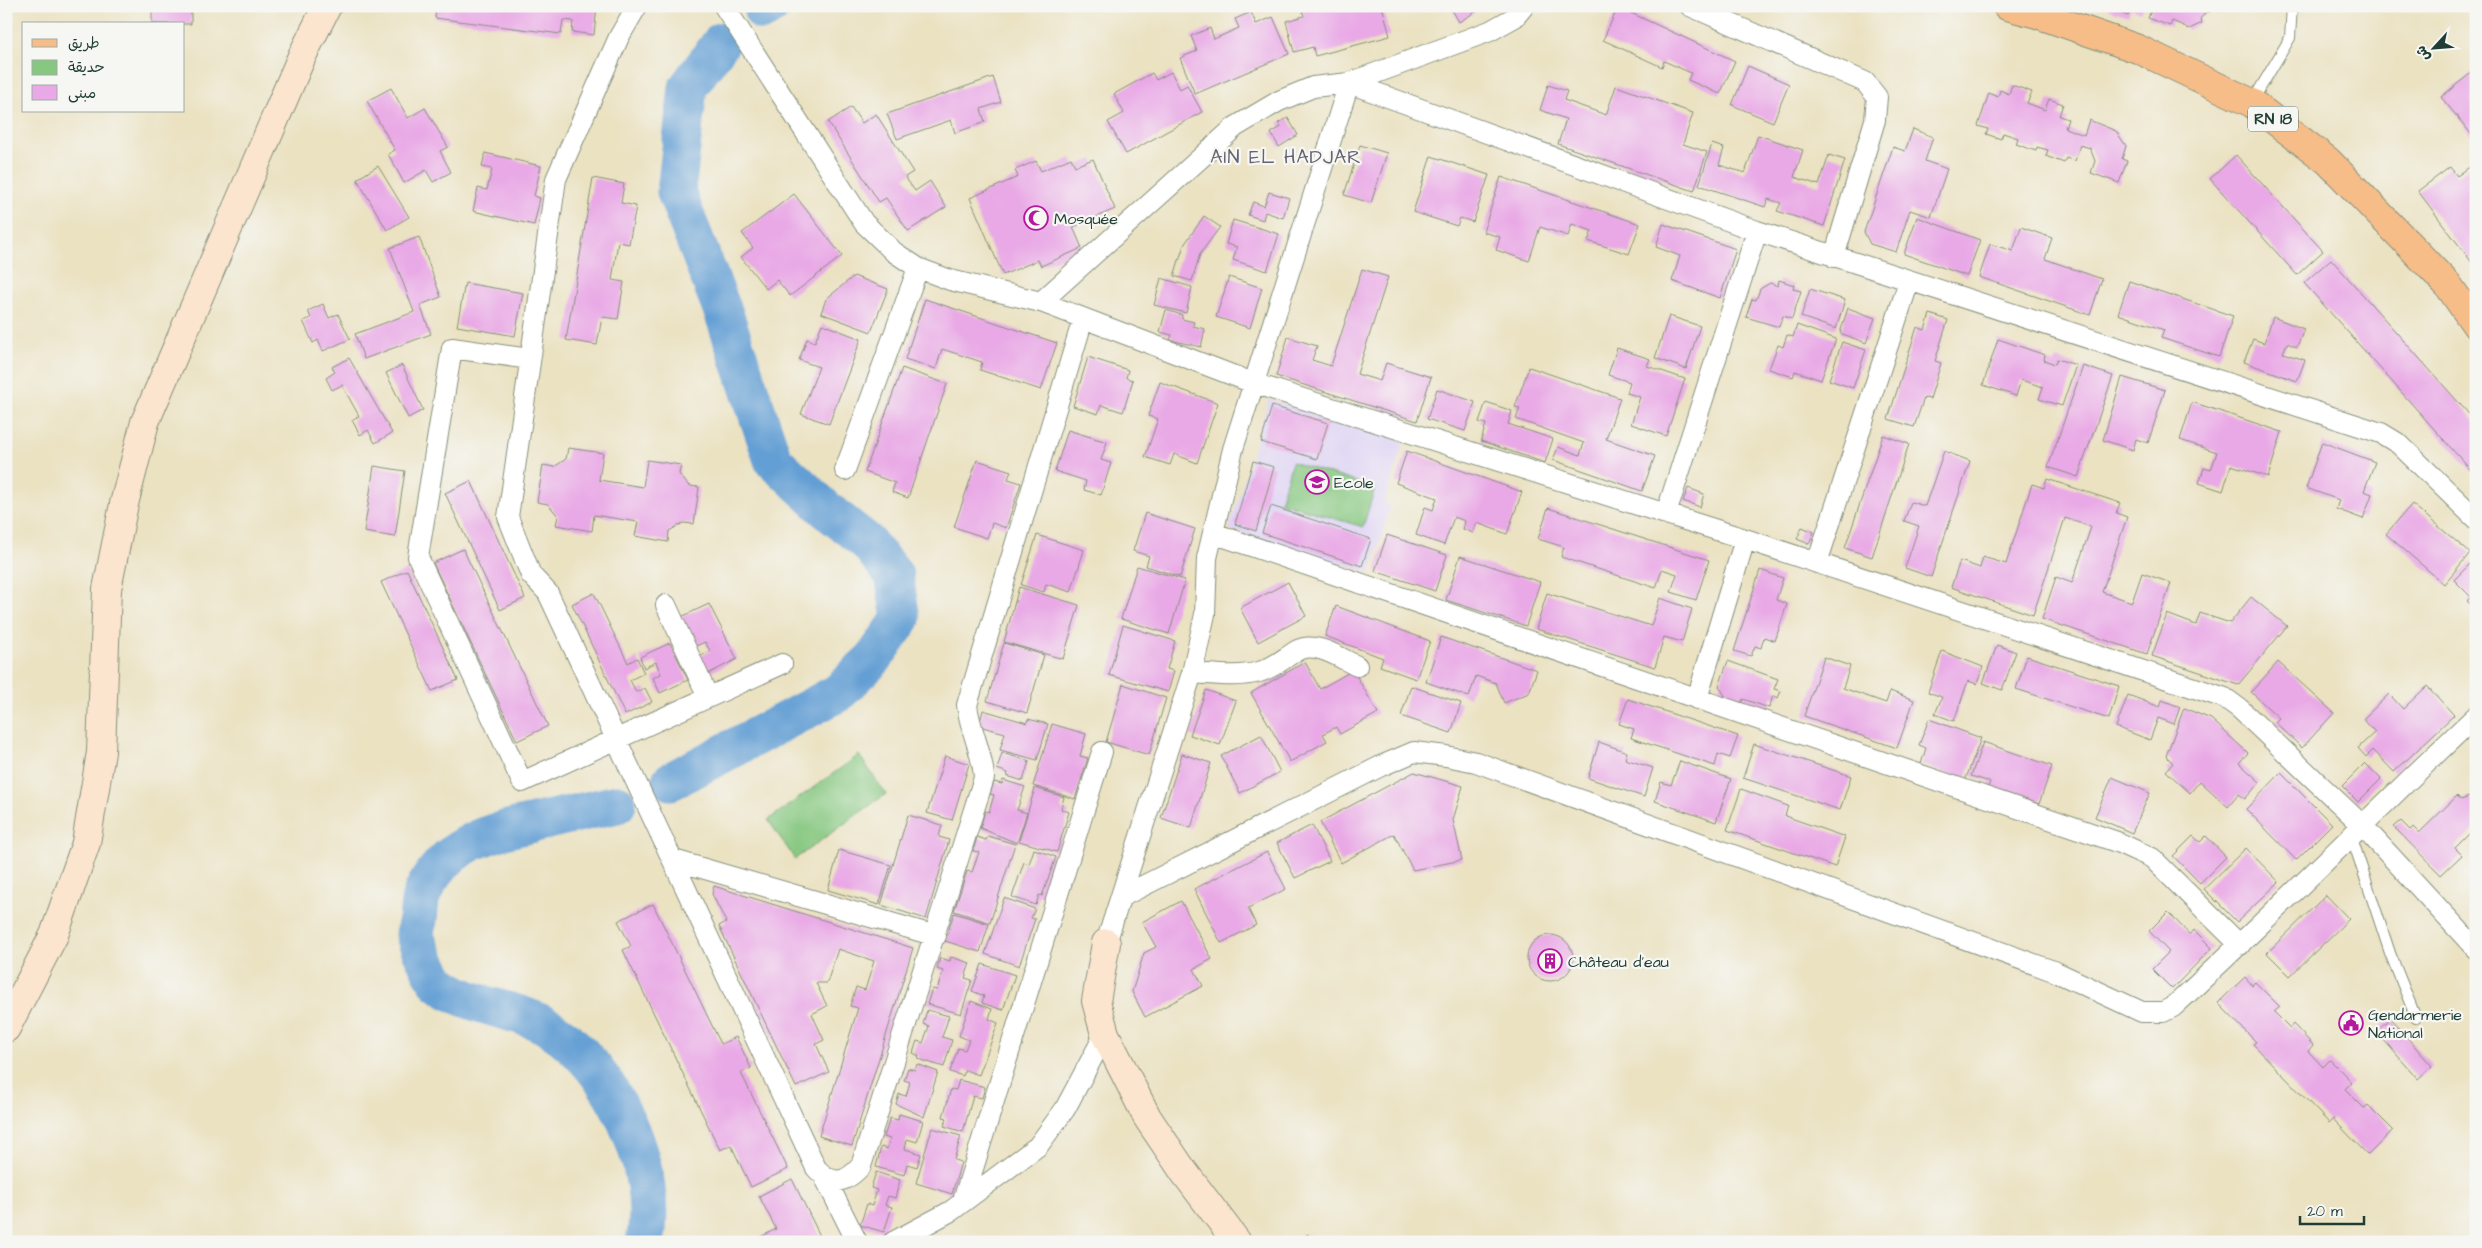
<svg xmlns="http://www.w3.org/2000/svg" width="2482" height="1248" font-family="'Architects Daughter','Playpen Sans Arabic',sans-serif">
  <rect width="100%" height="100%" fill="#f6f6f2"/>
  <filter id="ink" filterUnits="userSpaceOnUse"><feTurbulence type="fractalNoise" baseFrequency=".02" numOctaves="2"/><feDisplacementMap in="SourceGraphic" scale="10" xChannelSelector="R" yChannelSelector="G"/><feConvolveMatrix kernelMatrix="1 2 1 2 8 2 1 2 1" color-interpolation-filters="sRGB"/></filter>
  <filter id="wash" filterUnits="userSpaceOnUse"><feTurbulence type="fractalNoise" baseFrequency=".0096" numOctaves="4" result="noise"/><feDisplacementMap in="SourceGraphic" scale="20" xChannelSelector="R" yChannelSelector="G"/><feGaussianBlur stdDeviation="1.12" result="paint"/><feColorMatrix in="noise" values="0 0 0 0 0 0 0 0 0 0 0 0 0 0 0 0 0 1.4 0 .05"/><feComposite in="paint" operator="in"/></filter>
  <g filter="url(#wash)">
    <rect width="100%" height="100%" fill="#ebe2c2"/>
    <path fill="#dfd4f5" d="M1269 399 1404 441 1384 503 1391 505 1370 573 1229 529Z"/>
    <path fill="#87c881" stroke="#53825a" d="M1292 462 1375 488 1363 527 1280 502Z
      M859 755 886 794 795 859 768 820Z"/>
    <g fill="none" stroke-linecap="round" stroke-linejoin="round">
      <path stroke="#649fd4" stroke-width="39" d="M763 11 771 6
        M671 781 838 693 874 658 901 619 894 575 867 542 829 512 773 460 724 314 676 192 688 87 722 41
        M617 804C592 810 567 815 543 821 492 832 446 841 422 894 419 901 419 912 418 920 417 924 415 930 415 935 416 941 434 978 438 982 470 1009 515 1007 550 1028 613 1067 660 1169 645 1242"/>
    </g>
    <g id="blocks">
      <path fill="#e9a9e6" d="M152 6H191V24H152Z
        M436 6H597L594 35 572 32 573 21 563 20 561 34 435 18Z
        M1301 6H1382L1390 36 1315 56 1313 47 1294 52 1286 21 1304 16Z
        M1450 6H1485L1459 22Z
        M2109 6H2144L2141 12 2131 8 2128 16 2108 9Z
        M2147 6H2212L2210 12 2207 11 2200 19 2202 23 2187 30 2186 27 2172 21 2170 26 2148 18 2152 8Z
        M1618 7 1735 61 1720 94 1688 80 1691 73 1664 61 1662 67 1603 40Z
        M1251 12 1256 24 1273 17 1289 54 1195 94 1180 58 1197 51 1191 36 1210 28 1214 39 1239 28 1235 19Z
        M1748 66 1789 84 1773 122 1732 105Z
        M2476 69V140L2441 97Z
        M1171 72 1180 89 1187 85 1202 112 1126 154 1108 122 1124 113 1114 94 1152 73 1156 80Z
        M993 77 1001 102 981 109 985 122 955 133 951 120 897 139 887 114Z
        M1548 85 1567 91 1564 100 1606 115 1616 86 1693 113 1683 144 1707 152 1694 191 1558 144 1566 119 1540 110Z
        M2012 85 2032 92 2027 103 2045 110 2049 99 2063 104 2059 116 2068 119 2065 128 2084 135 2089 120 2116 131 2126 146 2122 159 2127 161 2119 183 2091 173 2095 161 2090 148 2080 145 2075 161 2066 158 2064 163 2046 156 2048 150 2037 147 2036 151 2016 144 2018 138 2003 133 2001 139 1986 134 1988 129 1978 126 1989 93 1998 97 2000 90 2009 94Z
        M391 88 408 118 425 108 448 147 440 151 451 172 433 182 426 170 404 183 388 154 395 150 367 101Z
        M851 107 862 123 876 114 913 172 905 177 915 191 930 181 946 207 908 231 886 198 879 202 828 122Z
        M1288 118 1298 135 1279 147 1271 133 1281 127 1278 123Z
        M1913 129 1933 137 1925 161 1947 169 1931 217 1910 210 1896 252 1870 244 1864 232 1893 147 1905 151Z
        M1758 135 1803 150 1794 177 1819 185 1829 155 1845 160 1824 226 1777 211 1781 203 1768 199 1765 207 1699 185 1712 144 1724 148 1719 165 1745 173Z
        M1360 145 1387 153 1371 203 1344 195Z
        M485 153 541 166 534 196 540 198 534 225 473 211 478 188 487 190 492 169 482 167Z
        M2236 155 2323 251 2297 275 2210 179Z
        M1431 156 1489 175 1473 222 1460 218 1457 226 1413 212Z
        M1071 158 1075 166 1093 159 1115 209 1073 227 1082 248 1041 266 1038 260 1003 275 970 198 1018 177 1015 170 1036 161 1041 171Z
        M378 166 409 217 387 230 357 179Z
        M2471 166 2476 172V268L2418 191 2450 167 2457 176Z
        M1501 177 1640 224 1629 254 1588 241 1592 231 1572 224 1568 236 1540 227 1529 261 1496 250 1500 237 1483 232Z
        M593 178 624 184 621 203 636 206 629 244 618 242 612 280 624 282 618 319 602 317 597 345 566 340Z
        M1269 192 1289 198 1283 218 1265 212 1263 220 1248 215 1253 202 1264 206Z
        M794 194 842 256 790 296 777 280 766 289 741 257 753 248 742 233Z
        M1204 216 1220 227 1200 254 1192 281 1174 276 1184 245Z
        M1917 217 1980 240 1967 276 1904 254Z
        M1233 220 1279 234 1267 271 1233 260 1237 247 1226 244Z
        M1663 224 1736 249 1720 298 1672 281 1680 256 1656 247Z
        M2021 227 2052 238 2045 259 2102 279 2090 315 1979 277 1990 244 2013 251Z
        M419 237 441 297 420 305 431 334 364 359 355 334 414 312 390 248Z
        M2331 259 2476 422V476L2304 283Z
        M1362 269 1388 277 1357 374 1380 381 1386 363 1431 377 1417 421 1276 376 1288 337 1317 346 1312 360 1331 366Z
        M854 276 888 289 871 332 821 313 826 299Z
        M1229 277 1262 288 1250 328 1216 317Z
        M1161 278 1192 287 1186 313 1154 305Z
        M1779 280 1794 285 1793 289 1801 291 1792 319 1783 316 1779 327 1746 317 1752 299 1756 300 1760 289 1770 283 1778 286Z
        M2129 281 2233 316 2219 357 2161 338 2164 330 2118 314Z
        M465 283 523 293 515 336 457 326Z
        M1810 289 1845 300 1836 329 1801 317Z
        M925 299 1057 343 1041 390 980 370 982 362 942 349 936 369 905 359Z
        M323 304 329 318 338 314 350 339 323 351 318 340 313 343 303 321 311 318 308 311Z
        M1848 308 1875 318 1866 343 1840 333Z
        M1166 310 1182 315V319L1194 322 1193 326 1205 329 1201 347 1170 340 1172 335 1160 332Z
        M1930 314 1948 320 1935 361 1941 363 1930 399 1924 398 1914 427 1888 419 1917 327 1925 330Z
        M1669 316 1700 326 1686 369 1655 358Z
        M2273 317 2304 329 2297 347 2287 343 2283 353 2305 360 2297 381 2244 362 2253 339 2264 343Z
        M822 324 861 339 829 424 801 414 819 367 799 360 807 339 815 342Z
        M1797 325 1836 339 1821 380 1795 371 1793 377 1769 369 1778 345 1783 347 1787 335 1793 337Z
        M1998 339 2045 355 2044 360 2055 364 2057 359 2076 365 2062 406 2039 399 2043 387 2021 380 2016 396 1983 385Z
        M1842 342 1866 350 1853 388 1829 380Z
        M1617 348 1650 359 1647 366 1685 379 1666 436 1631 424 1640 397 1627 393 1630 382 1608 375Z
        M1088 357 1128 370 1126 378 1133 380 1123 412 1101 405 1098 414 1073 406Z
        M349 358 392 433 375 443 368 430 360 435 352 420 359 416 342 385 332 390 326 378 335 372 332 367Z
        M402 365 423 410 408 418 386 373Z
        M2083 366 2113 376 2078 477 2048 467Z
        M1529 367 1620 398 1606 439 1655 456 1642 491 1553 460 1558 447 1580 455 1584 443 1516 419 1520 408 1515 407Z
        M902 368 947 384 908 498 892 492 895 483 865 472Z
        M2122 377 2165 390 2148 443 2136 439 2133 450 2103 440Z
        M1160 382 1218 403 1197 463 1174 454 1170 465 1145 457 1158 419 1148 416Z
        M1437 389 1475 402 1465 431 1427 419Z
        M1486 402 1512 411 1508 424 1553 439 1545 463 1481 441 1486 424 1479 422Z
        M2192 402 2282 432 2268 477 2231 465 2223 491 2199 483 2204 468 2211 470 2217 452 2180 440Z
        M1272 406 1328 423 1317 459 1261 442Z
        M1068 430 1107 442 1101 460 1111 463 1101 495 1084 490 1086 481 1055 471Z
        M1883 435 1909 444 1872 557 1845 548Z
        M2322 442 2375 462 2364 491 2372 494 2363 519 2336 509 2339 500 2306 488Z
        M568 448 603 453 599 480 643 487 647 460 681 465 679 474 689 486 699 487 694 524 683 523 669 531 668 542 635 536 638 522 594 515 592 531 556 525 558 516 548 504 537 502 543 465 554 467 566 459Z
        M1407 451 1522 492 1507 534 1477 523 1473 533 1463 529 1465 521 1454 517 1444 545 1416 535 1425 507 1433 510 1437 498 1396 483Z
        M1944 451 1970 461 1931 577 1905 568 1919 526 1904 521 1911 502 1925 506Z
        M977 460 1011 471 1008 479 1021 483 1006 528 992 523 987 538 954 527Z
        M1253 461 1274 467 1256 531 1235 524Z
        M374 466 405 471 395 537 364 532Z
        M2047 479 2120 503 2116 513 2127 517 2102 592 2132 602 2142 573 2171 583 2147 654 2042 619 2056 577 2072 583 2091 527 2065 518 2033 615 1951 587 1960 561 1980 568 1983 557 2006 564 2032 484 2044 488Z
        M471 481 525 598 500 610 445 493Z
        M1688 488 1704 494 1700 507 1683 501Z
        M2412 504 2470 553 2444 584 2386 534Z
        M1271 506 1371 539 1362 566 1262 533Z
        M1548 508 1709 560 1696 600 1671 592 1677 574 1662 569 1656 588 1561 557 1564 547 1538 539Z
        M1145 513 1195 529 1180 577 1146 566 1149 556 1133 551Z
        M1802 527 1814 532 1809 544 1797 539Z
        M1037 535 1084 550 1071 592 1046 584 1044 592 1021 585Z
        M1387 535 1447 555 1435 591 1375 571Z
        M463 549 548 726 517 741 433 563Z
        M1460 556 1540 582 1526 626 1446 600Z
        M2474 560 2476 561V609L2467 601 2471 597 2454 580Z
        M1137 566 1185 580 1169 634 1121 619Z
        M407 570 458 680 432 691 381 582Z
        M1760 570 1783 578 1776 600 1787 604 1775 641 1764 637 1761 648 1755 646 1751 656 1734 651Z
        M1288 582 1306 616 1258 642 1240 608Z
        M1019 587 1079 605 1063 659 1004 642Z
        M594 593 628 663 637 658 644 673 630 680 636 692 645 688 652 702 625 715 572 604Z
        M1547 593 1651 626 1660 598 1692 609 1682 642 1664 637 1655 667 1536 629Z
        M2251 597 2287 626 2238 685 2152 656 2167 614 2196 625 2200 613 2230 623Z
        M709 604 737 659 706 675 697 658 710 651 705 642 694 647 679 618Z
        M1336 606 1430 641 1416 679 1380 666 1383 658 1325 636Z
        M1123 625 1175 641 1167 669 1174 671 1168 692 1109 675Z
        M1441 637 1537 670 1529 693 1504 703 1496 683 1476 676 1469 697 1426 682Z
        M670 643 688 680 660 693 653 678 661 674 656 662 644 668 640 657Z
        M1004 643 1044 655 1027 713 987 701Z
        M1997 645 2016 652 2002 690 1983 683Z
        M1942 651 1983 667 1977 684 1968 681 1954 721 1935 714 1942 697 1928 692Z
        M2027 656 2119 686 2109 719 2016 689Z
        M1824 657 1850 666 1843 688 1886 703 1890 691 1914 700 1897 748 1804 716Z
        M1728 661 1778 679 1774 689 1781 691 1778 698 1773 696 1769 708 1743 699 1740 706 1729 702 1719 686Z
        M1305 662 1320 689 1353 670 1378 713 1340 734 1336 727 1323 734 1327 741 1290 762 1251 693Z
        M2278 662 2334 713 2302 748 2275 722 2279 718 2251 692Z
        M1123 684 1166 698 1149 755 1106 742Z
        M1411 686 1461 703 1451 733 1401 716Z
        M2427 686 2454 715 2394 772 2373 750 2366 757 2358 748 2375 732 2363 719 2389 694 2403 709Z
        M1206 690 1236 701 1220 745 1190 735Z
        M2128 695 2160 707 2162 700 2180 707 2174 724 2158 718 2150 740 2116 727Z
        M1628 699 1738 736 1730 758 1718 754 1715 766 1631 738 1634 729 1619 724Z
        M2184 708 2211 719 2248 753 2239 763 2260 782 2245 799 2239 794 2228 807 2200 781 2190 793 2166 771 2173 763 2166 756Z
        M983 710 1027 723 1028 719 1048 724 1037 760 1000 750 1005 733 979 726Z
        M1929 719 1981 738 1965 781 1921 764 1926 748 1919 745Z
        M1052 724 1086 734 1080 756 1088 758 1075 799 1033 786Z
        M1261 735 1280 772 1240 793 1221 756Z
        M1599 742 1627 752 1625 759 1653 768 1644 797 1588 778Z
        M1983 742 2052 766 2039 804 1988 787 1990 782 1971 776Z
        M1754 744 1851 776 1840 810 1743 778Z
        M1002 753 1029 761 1023 781 1007 776 1008 773 997 769Z
        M1182 754 1211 763 1191 828 1161 818Z
        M945 756 969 764 952 820 927 813Z
        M1680 761 1731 779 1716 822 1655 801 1661 782 1671 785Z
        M2365 763 2381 779 2358 802 2342 786Z
        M1414 772 1463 786 1453 820 1462 860 1413 870 1394 834 1341 863 1320 822Z
        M2281 773 2332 824 2296 860 2246 809Z
        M2112 777 2150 793 2132 833 2095 817Z
        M1003 780 1025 787 1017 810 1027 813 1017 843 980 828 985 811 989 812 994 795 990 794 994 782 1002 784Z
        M1035 788 1064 797 1061 809 1069 812 1057 852 1019 841Z
        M1741 789 1788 806 1785 816 1845 837 1835 867 1727 830Z
        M2457 796 2461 800 2469 797 2476 800V827L2455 848 2462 855 2441 875 2394 827 2401 821 2410 830 2413 827 2419 833Z
        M908 815 942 825 939 837 949 840 926 919 881 905Z
        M1312 825 1330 861 1295 878 1277 843Z
        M988 836 1015 844 990 923 954 911 967 871 972 872 979 852 973 851 977 837 986 840Z
        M2193 836 2200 842 2206 836 2226 857 2200 883 2173 856Z
        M2246 848 2279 882 2237 922 2204 889Z
        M1034 849 1056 857 1042 896 1039 895 1036 905 1012 897 1024 862 1029 864Z
        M839 850 891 865 879 905 828 890Z
        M1267 852 1286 889 1248 908 1256 925 1221 943 1194 889Z
        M714 886 913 948 852 1146 819 1136 858 1008 850 1006 856 987 865 990 874 961 838 949 827 983H816L827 1006 812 1014 824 1040 816 1044 829 1072 796 1087 719 926 726 922 712 894Z
        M2326 895 2349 919 2290 976 2267 953Z
        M1004 898 1035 909 1031 918 1035 919 1019 966 985 954Z
        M1181 901 1212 959 1194 969 1203 986 1145 1017 1132 992 1144 953 1156 947 1142 922Z
        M653 904 721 1044 736 1037 751 1068 741 1073 788 1169 751 1187 731 1145 720 1150 623 950 631 946 618 921Z
        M2168 912 2190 935 2194 930 2212 948 2172 989 2152 969 2169 952 2149 931Z
        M954 913 989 924 980 952 945 941Z
        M1527 958a23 23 0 1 1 46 0a23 23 0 1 1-46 0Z
        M951 957 970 963 965 978 972 980 961 1014 927 1004 932 989 937 990 943 971 937 969 940 958 950 961Z
        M982 964 1015 975 1003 1010 982 1003 984 996 972 991Z
        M2245 977 2252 985 2255 982 2280 1007 2274 1012 2290 1028 2293 1024 2313 1045 2308 1051 2323 1067 2330 1060 2352 1082 2345 1089 2364 1108 2368 1105 2393 1130 2368 1155 2333 1119 2329 1123 2253 1044 2256 1042 2218 1003Z
        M971 1001 992 1009 989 1019 998 1023 979 1075 965 1070 963 1076 950 1072 958 1048 965 1050 969 1040 959 1036Z
        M927 1010 949 1016 942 1037 952 1040 944 1067 918 1059 919 1056 913 1053 917 1041 923 1043 929 1026 923 1024Z
        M2390 1018 2432 1066 2418 1079 2376 1031Z
        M917 1064 938 1072 924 1117 896 1104 899 1094 906 1096 910 1082 904 1080 908 1068 915 1070Z
        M959 1080 985 1087 982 1098 973 1096 963 1132 944 1126 947 1118 943 1117 951 1089 956 1090Z
        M899 1114 923 1121 917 1142 907 1139 905 1149 921 1154 917 1167 907 1164 904 1175 876 1167 881 1147 887 1149 890 1139 884 1137 890 1118 898 1120Z
        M932 1128 961 1136 954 1160 961 1162 952 1194 916 1183Z
        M876 1172 900 1180 895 1198 888 1196 885 1205 892 1207 884 1232 860 1225 867 1204 872 1206 877 1190 871 1188Z
        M792 1179 823 1242H751L776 1229 759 1196Z
        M1308 1234 1312 1242H1295Z"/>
    </g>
  </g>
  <g filter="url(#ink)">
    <use href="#blocks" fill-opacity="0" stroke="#85907b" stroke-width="1"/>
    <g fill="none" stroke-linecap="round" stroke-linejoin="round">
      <g stroke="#85907b" stroke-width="12">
        <path id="lane" d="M2252 102 2290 38 2292 6
          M2351 835 2390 953 2416 1018"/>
      </g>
      <g stroke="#85907b" stroke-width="22">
        <path id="street" d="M637 6 619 37 556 179 508 517 531 575 548 593 816 1168C832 1186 845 1184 861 1166L984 778C983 753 970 731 967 705L1083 319
          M724 6 864 223 894 252 918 268 950 280 1041 302 1253 383 1745 539 2225 698 2240 709 2361 824 2476 949
          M1690 6 1865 82 1877 97 1875 120 1834 257
          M1041 302 1235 127 1279 101 1313 87 1349 83 1490 31 1515 17 1524 6
          M530 359 452 348 418 557 522 782 782 664
          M845 470 918 268
          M1666 514 1757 231
          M1213 533 2117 842 2152 858 2240 945
          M1817 563 1909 281
          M666 605 708 697
          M1192 673C1214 674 1237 678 1259 672 1273 668 1283 659 1296 651 1315 640 1340 658 1357 666
          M1697 699 1745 539
          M674 860 936 936
          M1121 897 1381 766 1414 752 1446 756 1476 762 2056 972 2142 1012H2163L2173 1007C2276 912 2374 812 2476 716
          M1106 943 1192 673 1205 614 1207 558 1233 449 1349 83 1757 231 2381 433 2399 444 2476 519
          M825 1178 857 1242
          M963 1201 1102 752
          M893 1242 951 1211 1038 1146 1065 1109 1105 1034"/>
      </g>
      <g stroke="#85907b" stroke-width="30">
        <path id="secondary" d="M1106 943 1096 1001 1105 1034 1147 1117 1184 1172 1237 1242
          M6 1028 54 935 86 843 101 752 107 589 124 504 145 422 302 56 327 6"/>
      </g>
      <g stroke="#85907b" stroke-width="30">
        <path id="primary" d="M2007 6 2037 14 2138 49 2252 103 2328 161 2448 285 2476 325"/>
      </g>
      <use href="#lane" stroke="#fff" stroke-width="10"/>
      <use href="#street" stroke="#fff" stroke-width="20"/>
      <use href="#secondary" stroke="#fce5cf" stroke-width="28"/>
      <use href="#primary" stroke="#f7bd88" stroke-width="28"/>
    </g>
  </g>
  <defs>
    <g id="mosque-ring" transform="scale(1.25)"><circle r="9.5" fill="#f6f6f2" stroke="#b5179e" stroke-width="1.5"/><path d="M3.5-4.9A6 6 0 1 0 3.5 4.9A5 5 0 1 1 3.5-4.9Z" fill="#b5179e"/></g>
    <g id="school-ring" transform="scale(1.25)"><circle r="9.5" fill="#f6f6f2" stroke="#b5179e" stroke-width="1.5"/><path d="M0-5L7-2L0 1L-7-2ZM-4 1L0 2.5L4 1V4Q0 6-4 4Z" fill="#b5179e"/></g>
    <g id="building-ring" transform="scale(1.25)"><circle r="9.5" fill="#f6f6f2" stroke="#b5179e" stroke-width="1.5"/><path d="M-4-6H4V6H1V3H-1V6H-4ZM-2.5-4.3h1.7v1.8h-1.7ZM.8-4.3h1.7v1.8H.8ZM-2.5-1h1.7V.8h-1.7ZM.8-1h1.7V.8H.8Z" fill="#b5179e"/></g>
    <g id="civic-ring" transform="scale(1.25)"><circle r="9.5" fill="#f6f6f2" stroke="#b5179e" stroke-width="1.5"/><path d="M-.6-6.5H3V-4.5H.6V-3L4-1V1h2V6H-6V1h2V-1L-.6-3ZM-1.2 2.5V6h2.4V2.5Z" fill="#b5179e"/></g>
  </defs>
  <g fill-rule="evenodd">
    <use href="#mosque-ring" x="1036" y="218"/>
    <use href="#school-ring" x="1317" y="482"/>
    <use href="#building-ring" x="1550" y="961"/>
    <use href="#civic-ring" x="2351" y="1023"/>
  </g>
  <g text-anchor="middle" stroke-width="4.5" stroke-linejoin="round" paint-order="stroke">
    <rect fill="#f6f6f2" stroke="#60746d" stroke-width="1" x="2248" y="106.5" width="50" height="25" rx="4"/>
    <g font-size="15" font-weight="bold" fill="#1f3d34">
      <text x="2273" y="124">RN 18</text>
    </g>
    <g font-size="16" fill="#1f3d34" stroke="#f6f6f2" text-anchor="start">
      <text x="1054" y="224">Mosquée</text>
      <text x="1334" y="488">Ecole</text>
      <text x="1568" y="967">Château d'eau</text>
      <text x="2368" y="1020">Gendarmerie<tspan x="2368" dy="18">National</tspan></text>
    </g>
    <g font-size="19" letter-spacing="1" fill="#666372" stroke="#f6f6f2">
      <text x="1286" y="163">AIN EL HADJAR</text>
    </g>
  </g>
  <rect width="2482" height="1248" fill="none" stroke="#f6f6f2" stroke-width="25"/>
  <rect x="22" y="22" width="162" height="90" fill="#f6f6f2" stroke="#a0aca6"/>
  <rect x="32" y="39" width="25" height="8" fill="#f7bd88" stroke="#a0aca6"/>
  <text x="68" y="48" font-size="15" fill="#1f3d34">طريق</text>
  <rect x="32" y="60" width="25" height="15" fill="#87c881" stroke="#a0aca6"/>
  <text x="68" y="72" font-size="15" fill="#1f3d34">حديقة</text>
  <rect x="32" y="85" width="25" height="15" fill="#e9a9e6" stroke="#a0aca6"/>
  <text x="68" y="98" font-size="15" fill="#1f3d34">مبنى</text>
  <g transform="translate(2434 48) rotate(244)" stroke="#f6f6f2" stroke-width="4" paint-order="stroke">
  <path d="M0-4L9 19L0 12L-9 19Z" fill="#1f3d34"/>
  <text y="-8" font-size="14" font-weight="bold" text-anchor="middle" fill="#1f3d34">ش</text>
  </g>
  <path d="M2300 1216v8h64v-8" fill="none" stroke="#1f3d34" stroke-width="2.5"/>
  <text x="2307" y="1216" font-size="15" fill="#1f3d34" stroke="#f6f6f2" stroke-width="4" paint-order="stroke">20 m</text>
</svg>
